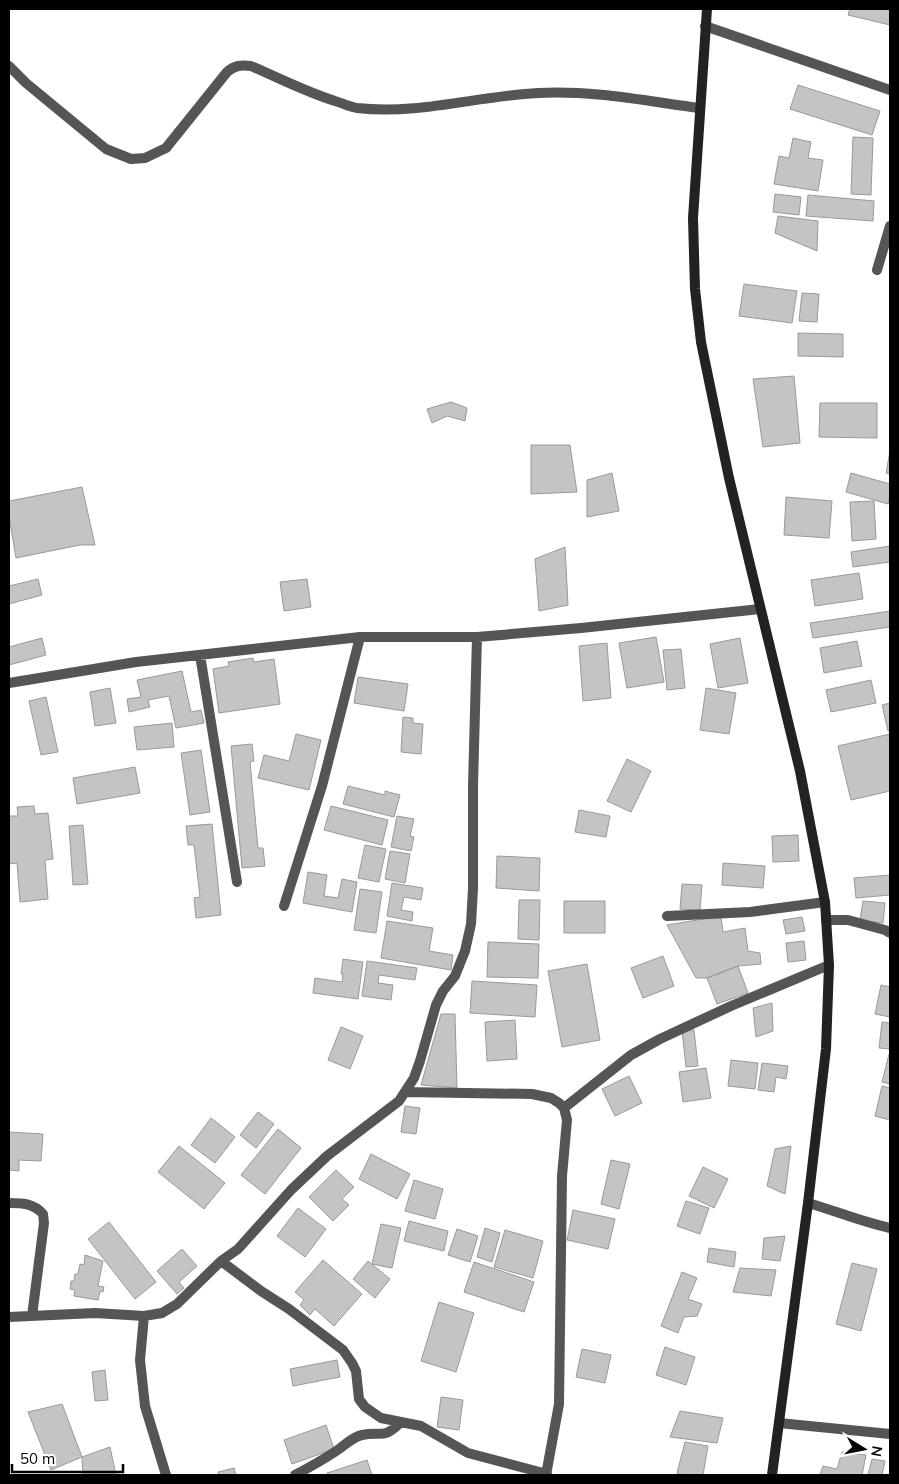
<svg xmlns="http://www.w3.org/2000/svg" width="899" height="1484" font-family="Mulish,sans-serif">
  <rect width="100%" height="100%" fill="#fff"/>
  <path fill="#c4c4c4" stroke="#999" d="M850 9H890V25L848 15Z
    M798 85 880 111 872 135 790 109Z
    M853 137 873 138 871 195 851 194Z
    M793 138 811 142 808 158 823 160 818 191 774 184 779 156 789 158Z
    M775 194 801 197 799 215 773 212Z
    M808 195 874 201 873 221 806 216Z
    M778 216 818 221 817 251 775 233Z
    M744 284 797 291 792 323 739 316Z
    M802 293 819 294 817 322 799 321Z
    M798 333 843 334V357L798 356Z
    M794 376 800 443 763 447 753 379Z
    M451 402 467 408 465 421 447 416 432 423 427 409Z
    M820 403H877V438L819 437Z
    M531 445H570L577 492 531 494Z
    M890 451V474L886 473Z
    M612 473 619 511 587 517V480Z
    M851 473 890 484V495L888 504 846 492Z
    M82 487 95 545H80L16 558 9 517V501Z
    M786 497 832 501 829 538 784 535Z
    M874 501 876 539 852 541 850 502Z
    M890 546V562L853 567 851 552Z
    M565 547 568 605 539 611 535 559Z
    M859 573 863 599 815 606 811 580Z
    M38 579 42 595 9 604V586Z
    M307 579 311 607 284 611 280 582Z
    M890 611V627L813 638 810 623Z
    M656 637 664 682 627 688 619 643Z
    M42 638 46 655 9 665V647Z
    M740 638 748 683 718 688 710 644Z
    M857 641 862 666 824 673 820 648Z
    M607 643 611 698 583 701 579 646Z
    M681 649 685 688 667 690 663 650Z
    M253 658 254 662 274 659 280 704 219 713 213 669 229 666 228 662Z
    M182 671 191 712 201 710 204 723 176 728 169 696 148 700 150 707 129 712 127 699 141 697 137 680Z
    M358 677 408 684 404 711 354 703Z
    M871 680 876 703 831 712 826 690Z
    M110 688 116 723 95 726 90 692Z
    M706 688 736 693 729 734 700 730Z
    M46 697 58 752 41 755 29 701Z
    M890 703V730L888 731 882 705Z
    M403 717 413 718V723L423 724 421 754 401 752Z
    M172 723 174 747 137 750 134 727Z
    M296 734 321 740 309 790 258 778 264 755 289 761Z
    M890 734V791L851 800 838 746Z
    M252 744 254 761 250 762 258 848H263L265 866 242 868 231 746Z
    M201 750 210 812 190 815 181 753Z
    M627 759 651 771 631 812 607 801Z
    M135 767 140 793 77 804 73 778Z
    M348 786 385 795V791L400 795 394 817 343 804Z
    M34 806 35 814 48 813 53 859 45 860 48 899 20 902 17 863 9 864V816H18L17 807Z
    M331 806 388 820 382 845 324 830Z
    M579 810 610 816 606 837 575 832Z
    M397 816 414 819 410 836 414 837 411 851 391 847Z
    M212 824 221 915 196 918 194 898 200 897 194 845H188L186 826Z
    M83 825 88 884 73 885 69 826Z
    M798 835 799 861 773 862 772 836Z
    M365 845 386 849 379 882 358 878Z
    M390 851 410 854 405 883 385 879Z
    M497 856 540 858 539 891 496 888Z
    M723 863 765 866 763 888 722 885Z
    M308 872 327 875 324 896 338 898 342 879 357 882 352 912 303 903Z
    M890 875V895L856 898 854 878Z
    M392 883 423 888 421 900 404 897 401 910 413 912 412 921 387 916Z
    M682 884 702 885 700 910 680 909Z
    M360 889 382 892 376 933 354 930Z
    M519 900H540L539 940 518 939Z
    M564 901H605V933H564Z
    M863 901 885 903 883 923 860 920Z
    M721 916 723 932 745 928 748 951 760 953 761 964 738 966 707 978H696L667 925Z
    M802 917 805 931 786 934 783 920Z
    M387 921 433 928 429 951 453 955 451 970 381 958Z
    M804 941 806 960 788 962 786 943Z
    M488 942 539 944 538 978 487 977Z
    M663 956 674 986 643 998 631 968Z
    M343 959 363 962 358 999 313 993 315 978 342 982 343 974H341Z
    M367 961 417 968 415 980 379 975 378 983 393 985 391 1000 362 996Z
    M587 964 600 1040 562 1047 548 971Z
    M738 966 748 993 717 1004 707 978Z
    M472 981 537 985 535 1017 470 1013Z
    M881 985 890 987V1017L875 1014Z
    M772 1003 773 1031 756 1037 753 1008Z
    M441 1014H455L457 1088 421 1085Z
    M515 1020 517 1059 487 1061 485 1022Z
    M882 1022 890 1023V1049L879 1048Z
    M341 1027 363 1036 350 1069 328 1060Z
    M694 1030 698 1066 686 1067 682 1031Z
    M889 1054H890V1084L882 1082Z
    M731 1060 758 1063 755 1089 728 1086Z
    M762 1063 788 1066 786 1079 776 1077 774 1092 758 1090Z
    M706 1068 711 1098 683 1102 679 1072Z
    M629 1076 642 1103 615 1116 602 1089Z
    M882 1086 890 1088V1120L875 1116Z
    M405 1106 420 1108 416 1134 401 1132Z
    M258 1112 274 1124 256 1148 240 1135Z
    M211 1118 235 1137 215 1163 191 1145Z
    M278 1129 301 1148 265 1194 241 1175Z
    M9 1132 43 1134 41 1161 19 1160V1171L9 1170Z
    M179 1146 225 1183 204 1209 158 1172Z
    M791 1146 785 1194 767 1186 775 1149Z
    M371 1154 410 1174 397 1199 359 1179Z
    M611 1160 630 1164 619 1209 601 1204Z
    M703 1167 728 1179 714 1208 689 1196Z
    M336 1170 354 1187 342 1199 349 1205 333 1221 309 1197Z
    M414 1180 443 1189 435 1219 405 1211Z
    M686 1201 709 1208 700 1234 677 1226Z
    M298 1208 326 1229 305 1257 277 1236Z
    M573 1210 615 1219 608 1249 567 1240Z
    M409 1221 448 1231 444 1251 404 1241Z
    M109 1222 156 1282 135 1299 88 1239Z
    M381 1224 401 1228 392 1268 372 1264Z
    M485 1228 500 1233 492 1262 477 1257Z
    M457 1229 478 1236 470 1262 448 1255Z
    M505 1230 543 1241 533 1278 494 1267Z
    M785 1236 780 1261 762 1259 764 1238Z
    M709 1248 736 1252 734 1267 707 1262Z
    M182 1249 197 1266 179 1282 184 1288 177 1294 157 1271Z
    M85 1255 103 1261 98 1286 104 1287 103 1292 100 1291 98 1300 74 1296 75 1290 70 1289 71 1281H74L75 1274H78L80 1264 84 1265Z
    M323 1260 362 1294 334 1326 315 1309 310 1315 300 1305 304 1300 295 1292Z
    M368 1261 390 1279 375 1298 353 1279Z
    M474 1262 534 1282 524 1312 464 1292Z
    M852 1263 877 1269 861 1331 836 1324Z
    M740 1268 776 1270 771 1296 733 1292Z
    M682 1272 697 1278 688 1299 702 1304 697 1316 684 1317 678 1333 661 1326Z
    M439 1302 474 1313 456 1372 421 1361Z
    M665 1347 695 1357 686 1385 656 1375Z
    M582 1349 611 1355 605 1383 576 1377Z
    M337 1360 340 1377 293 1386 290 1369Z
    M105 1370 108 1400 95 1401 92 1372Z
    M441 1397 463 1400 459 1430 437 1427Z
    M62 1404 82 1457 51 1470 28 1412Z
    M680 1411 723 1418 717 1443 670 1437Z
    M326 1425 334 1449 292 1464 284 1440Z
    M685 1442 708 1446 703 1475H683L677 1473Z
    M110 1447 116 1475H83L82 1457Z
    M842 1452 866 1455 862 1475H820L823 1466 837 1469Z
    M872 1459 885 1461 882 1475H868Z
    M367 1460 372 1475H327V1473Z
    M234 1468 236 1475H219L218 1472Z"/>
  <g fill="none" stroke-linecap="round" stroke-linejoin="round">
    <path stroke="#555" stroke-width="10" d="M705 26 890 90
      M9 66 26 83 106 149 131 159 145 158 166 148 227 72C235 65 241 65 251 66 279 78 306 92 335 101 342 103 350 107 357 108 419 115 477 96 538 93 592 90 646 101 700 108
      M877 270 890 226
      M200 655 237 882
      M9 683 136 662 360 637H477L581 628 760 609
      M284 906 322 786 360 637
      M667 916 750 912 825 902
      M826 920H848L885 930 890 933
      M405 1092 532 1094 551 1098 559 1103 564 1108 567 1120 562 1176 559 1404 546 1475
      M564 1108 631 1055 660 1039 731 1006 829 965
      M9 1203C22 1203 33 1203 43 1214L44 1223 32 1316
      M808 1203C836 1211 862 1222 890 1228
      M221 1261 261 1291 289 1309 343 1350 352 1363 356 1371 359 1399 365 1407 381 1418 421 1426 468 1453 547 1474
      M144 1316 140 1360 145 1406 166 1475
      M9 1317 95 1313 144 1316 162 1313 177 1304 221 1261 238 1249 291 1190 327 1156 399 1101 414 1078 420 1061 436 1005 443 991 455 976 465 951 471 924 473 888V785L477 637
      M779 1423 890 1434
      M295 1475C310 1467 325 1459 339 1449 346 1444 353 1437 362 1435 382 1431 383 1440 401 1422"/>
    <path stroke="#222" stroke-width="10" d="M707 9 693 218 695 289 701 342 729 478 800 771 825 902 829 965 826 1049 808 1203 772 1475"/>
  </g>
  <rect width="899" height="1484" fill="none" stroke="#000000" stroke-width="20"/>
  <g transform="translate(864 1449) rotate(100)" stroke="#ffffff" stroke-width="4" paint-order="stroke">
  <path d="M0-4L9 19L0 12L-9 19Z" fill="#000000"/>
  <text y="-8" font-size="14" font-weight="bold" text-anchor="middle" fill="#000000">N</text>
  </g>
  <path d="M12 1464v8h111v-8" fill="none" stroke="#000000" stroke-width="2.5"/>
  <text x="20" y="1464" font-size="15" fill="#000000" stroke="#ffffff" stroke-width="4" paint-order="stroke">50 m</text>
</svg>
